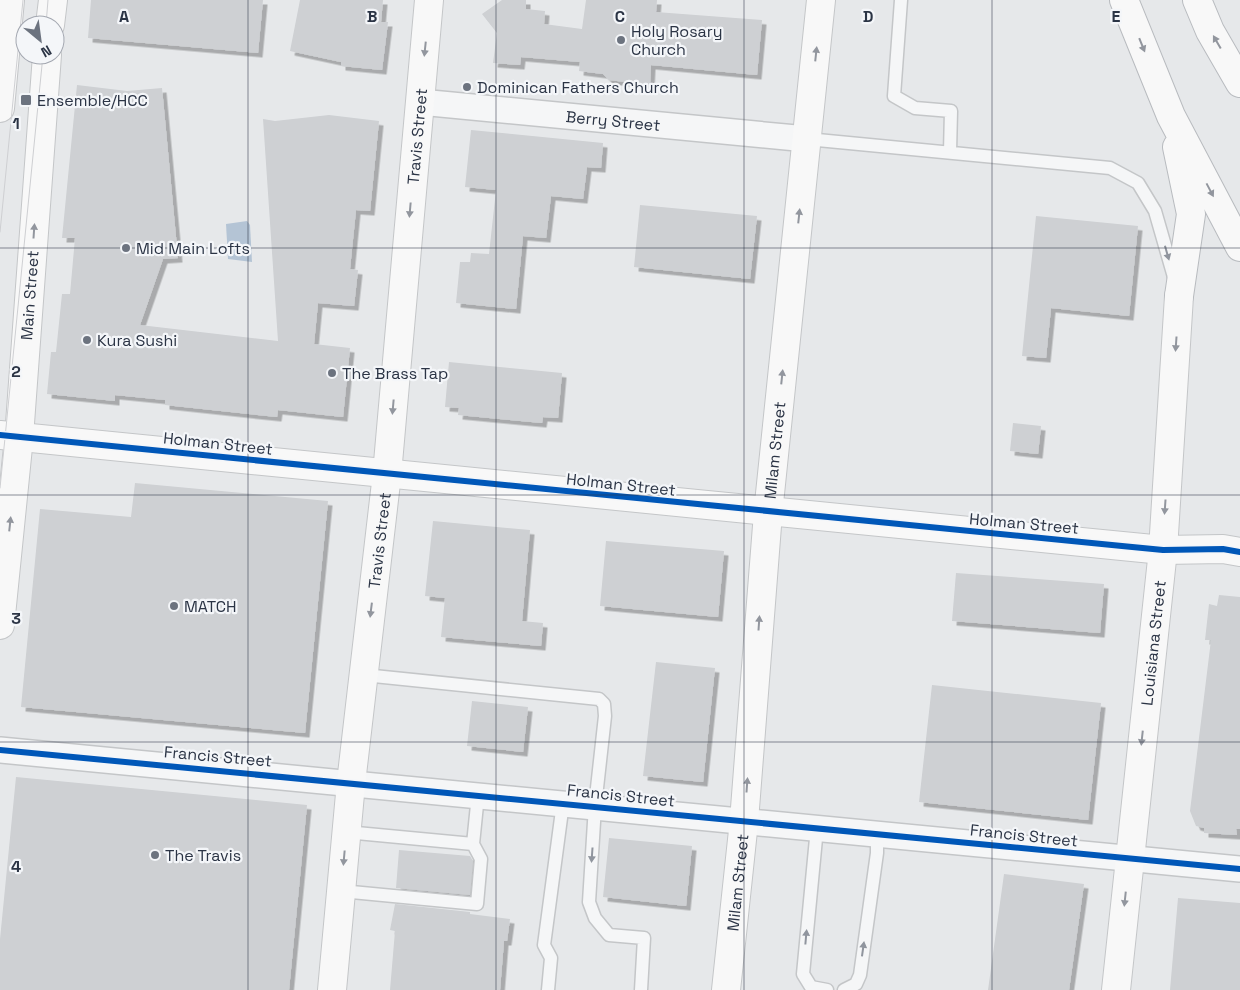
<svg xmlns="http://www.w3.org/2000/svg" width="1240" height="990" font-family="'Space Grotesk',sans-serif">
  <defs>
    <filter id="shadow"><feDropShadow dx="4.5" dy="4.5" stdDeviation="0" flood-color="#0004"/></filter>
  </defs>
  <rect width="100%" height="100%" fill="#e6e8ea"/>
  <path fill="#b4c4d5" d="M247 221 250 225 252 262 228 259 226 224Z"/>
  <path fill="#ced0d3" filter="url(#shadow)" d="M91 0H263L258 53 88 38Z
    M300 0H383L381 22H388L382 70 341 66V62L290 51Z
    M502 0H526V9L545 11 544 24 582 29 586 0H657L656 12 762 20 757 75 651 65 650 85 609 80 603 74 579 71 580 62 521 57 520 65 493 63 497 33 482 14Z
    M77 85 127 91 162 88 178 258 163 259 140 325 278 341 263 119 275 121 329 115 379 121 370 211 356 210 350 269 358 270 354 306 318 303 314 344 350 348 343 417 278 410 277 417 165 405V400L115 395V401L47 394 51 352H56L62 294H70L75 238H62Z
    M471 130 603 143 601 168 587 167 583 199 551 196 546 238 523 236 516 309 456 303 460 262H470L471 253 489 254 496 190 465 187Z
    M640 205 757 216 750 279 634 267Z
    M1036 216 1138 226 1129 316 1051 308 1046 358 1022 356Z
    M449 362 562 373 558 418 543 417 542 423 458 415 459 408 445 407Z
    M1013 423 1041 426 1038 454 1010 451Z
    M135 483 328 501 305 733 21 707 40 509 131 517Z
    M433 521 530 530 522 621 543 623 541 646 441 637 445 598 425 596Z
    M606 541 724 551 718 617 600 606Z
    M956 573 1104 584 1100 633 952 621Z
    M1219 595 1240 597V829H1236L1237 835 1204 833V828L1196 826 1190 811 1211 640H1205L1209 604 1217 606Z
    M656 662 715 668 703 782 643 776Z
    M932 685 1101 703 1088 820 919 802Z
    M472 701 528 707 523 752 467 746Z
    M16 777 307 805 289 990H0V939Z
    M609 838 692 846 686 906 603 897Z
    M399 850 470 856 473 861 470 895 396 888Z
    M1004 874 1084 884 1069 990H988Z
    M1178 898 1240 903V990H1170Z
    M395 904 470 912V914L510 919 507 941H504L500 990H390L395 931 390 930Z"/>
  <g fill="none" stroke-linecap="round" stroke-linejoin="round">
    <g stroke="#c4c6c8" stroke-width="15">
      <path id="lane" d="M901 0 894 96 915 108 951 111 950 152
        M807 139 1110 168 1138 183 1155 211 1174 277
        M364 675 599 699 604 704 605 716 595 806 589 902 595 918 609 935 644 938 641 990
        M817 828 803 974 811 987 827 990
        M346 832 473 844 478 795
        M341 891 477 904 481 859 473 844
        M548 990 551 958 544 945 563 803
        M844 990 856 984 860 975 877 853V834"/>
    </g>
    <g stroke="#c4c6c8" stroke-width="28">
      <g id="street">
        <path id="s1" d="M420 102 807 139"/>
        <path d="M0 750 1240 869"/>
      </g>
    </g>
    <g stroke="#c4c6c8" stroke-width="30">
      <g id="secondary">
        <path d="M50 25 53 0"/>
        <path d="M0 108 10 0"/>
        <path d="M0 435 1122 546 1163 550 1223 549 1240 552"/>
        <path id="s2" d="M0 625 19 437 47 55"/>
        <path id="s3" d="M332 990 351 783 387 474 429 0"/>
        <path id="s4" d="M726 990 744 821 768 513 821 0"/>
        <path id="s5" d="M1116 990 1163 550 1179 296"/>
      </g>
    </g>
    <g stroke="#b8bbbf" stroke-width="30">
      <path id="highway" d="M1124 0 1171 116 1240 247
        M1197 0 1210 31 1240 83
        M1177 147 1191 214 1179 296"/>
    </g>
    <use href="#lane" stroke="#f5f6f7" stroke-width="12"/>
    <use href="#street" stroke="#f5f6f7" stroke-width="25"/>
    <use href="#secondary" stroke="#f8f8f8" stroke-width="28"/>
    <use href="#highway" stroke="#f8f8f8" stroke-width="28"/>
    <path stroke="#cecfd2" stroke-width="1" d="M46 25 48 0
      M0 232 23 0
      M0 488 43 55"/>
    <g stroke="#f4f6f9" stroke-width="9">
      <path id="cycleway" d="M0 435 1122 546 1163 550 1223 549 1240 552
        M0 750 1240 869"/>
    </g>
    <use href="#cycleway" stroke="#0057b8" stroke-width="6"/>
  </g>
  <defs><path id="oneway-solid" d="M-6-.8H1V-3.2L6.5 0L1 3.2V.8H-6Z" transform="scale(1.25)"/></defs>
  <g fill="#92969e">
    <use href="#oneway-solid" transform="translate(1217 42) rotate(-120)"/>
    <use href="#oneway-solid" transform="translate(1142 45) rotate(68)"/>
    <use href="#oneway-solid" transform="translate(425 49) rotate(96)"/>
    <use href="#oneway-solid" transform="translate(816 54) rotate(-84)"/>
    <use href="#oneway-solid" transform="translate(1210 190) rotate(62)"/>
    <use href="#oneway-solid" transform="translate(410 210) rotate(95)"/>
    <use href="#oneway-solid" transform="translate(799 216) rotate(-84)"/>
    <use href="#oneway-solid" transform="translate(34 231) rotate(-86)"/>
    <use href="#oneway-solid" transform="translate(1176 344) rotate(94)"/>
    <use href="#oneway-solid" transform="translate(782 377) rotate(-84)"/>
    <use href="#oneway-solid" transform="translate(393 407) rotate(95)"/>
    <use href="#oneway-solid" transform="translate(1165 507) rotate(94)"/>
    <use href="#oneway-solid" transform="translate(10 524) rotate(-84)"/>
    <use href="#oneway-solid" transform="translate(371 610) rotate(97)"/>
    <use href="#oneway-solid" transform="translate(759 623) rotate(-86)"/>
    <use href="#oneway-solid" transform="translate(1142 738) rotate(96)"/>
    <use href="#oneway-solid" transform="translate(747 785) rotate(-86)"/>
    <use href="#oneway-solid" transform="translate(344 858) rotate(95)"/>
    <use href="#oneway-solid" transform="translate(1125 899) rotate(96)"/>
  </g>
  <g fill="#90959e">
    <use href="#oneway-solid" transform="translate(1167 253) rotate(74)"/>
    <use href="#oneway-solid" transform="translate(592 855) rotate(94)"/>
    <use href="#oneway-solid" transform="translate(806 937) rotate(-85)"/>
    <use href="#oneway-solid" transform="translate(863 949) rotate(-82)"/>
  </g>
  <path fill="none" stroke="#2b3445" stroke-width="1" stroke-opacity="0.55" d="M248 0V990M496 0V990M744 0V990M992 0V990M0 248H1240M0 495H1240M0 742H1240"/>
  <g fill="#6c737f" stroke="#f4f6f9" stroke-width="2">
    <circle cx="621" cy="40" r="5"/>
    <circle cx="467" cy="87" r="5"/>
    <rect x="20" y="94" width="12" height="12" rx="2.5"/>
    <circle cx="126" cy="248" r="5"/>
    <circle cx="87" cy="340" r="5"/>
    <circle cx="332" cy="373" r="5"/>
    <circle cx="174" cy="606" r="5"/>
    <circle cx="155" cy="855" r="5"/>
  </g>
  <g text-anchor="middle" stroke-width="4.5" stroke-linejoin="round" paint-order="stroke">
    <g font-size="16" fill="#2b3445" stroke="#f4f6f9" text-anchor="start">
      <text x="631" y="37">Holy Rosary<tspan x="631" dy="18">Church</tspan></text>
      <text x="477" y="93">Dominican Fathers Church</text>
      <text x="37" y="106">Ensemble/HCC</text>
      <text x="136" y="254">Mid Main Lofts</text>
      <text x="97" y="346">Kura Sushi</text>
      <text x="342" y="379">The Brass Tap</text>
      <text x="184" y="612">MATCH</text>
      <text x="165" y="861">The Travis</text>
    </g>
    <g font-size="16" fill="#2b3445" stroke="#f4f6f9">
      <text dy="6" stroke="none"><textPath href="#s1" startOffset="194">Berry Street</textPath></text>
      <text dy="6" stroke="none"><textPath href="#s3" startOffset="858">Travis Street</textPath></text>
      <text dy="6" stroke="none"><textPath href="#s2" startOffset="331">Main Street</textPath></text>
      <text transform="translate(218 443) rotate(6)" y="6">Holman Street</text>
      <text dy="6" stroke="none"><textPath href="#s4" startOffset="542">Milam Street</textPath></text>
      <text transform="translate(621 484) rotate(6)" y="6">Holman Street</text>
      <text transform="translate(1024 523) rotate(5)" y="6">Holman Street</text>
      <text dy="6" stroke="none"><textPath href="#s3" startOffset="452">Travis Street</textPath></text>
      <text dy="6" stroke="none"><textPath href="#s5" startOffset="349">Louisiana Street</textPath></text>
      <text transform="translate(218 756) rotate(5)" y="6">Francis Street</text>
      <text transform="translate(621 795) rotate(6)" y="6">Francis Street</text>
      <text transform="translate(1024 835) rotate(6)" y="6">Francis Street</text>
      <text dy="6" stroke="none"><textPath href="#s4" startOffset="108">Milam Street</textPath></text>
    </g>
  </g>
  <g font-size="16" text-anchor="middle" font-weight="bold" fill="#2b3445" stroke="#f4f6f9" stroke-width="4.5" stroke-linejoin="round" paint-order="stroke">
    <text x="124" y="22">A</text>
    <text x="372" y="22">B</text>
    <text x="620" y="22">C</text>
    <text x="868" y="22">D</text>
    <text x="1116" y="22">E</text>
    <text x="16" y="129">1</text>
    <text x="16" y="377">2</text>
    <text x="16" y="624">3</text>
    <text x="16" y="872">4</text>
  </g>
  <g transform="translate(40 40) rotate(151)"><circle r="24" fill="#f4f6f9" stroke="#a4a8b1"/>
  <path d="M0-4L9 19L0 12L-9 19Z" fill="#6c737f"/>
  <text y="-8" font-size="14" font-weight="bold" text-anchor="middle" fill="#2b3445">N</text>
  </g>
</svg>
